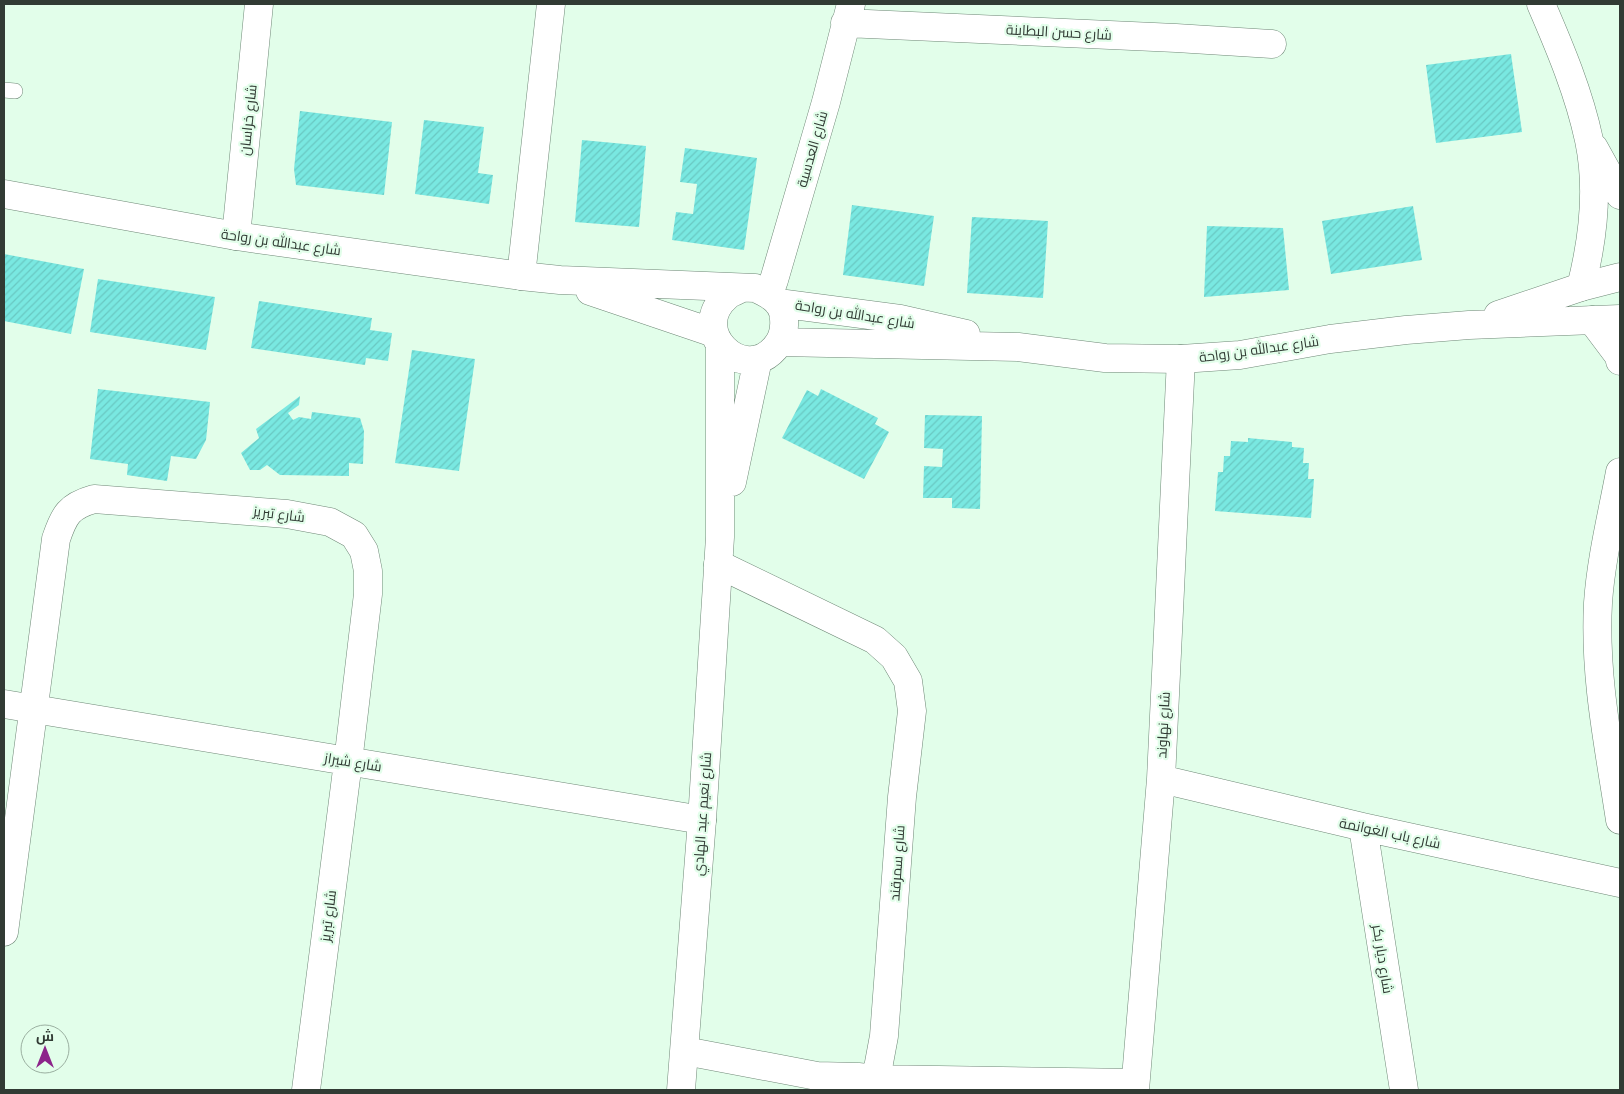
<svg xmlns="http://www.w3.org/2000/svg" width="1624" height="1094" font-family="'Varela Round',Cairo,sans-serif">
  <defs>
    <pattern id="building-hatch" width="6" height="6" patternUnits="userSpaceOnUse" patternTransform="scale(1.25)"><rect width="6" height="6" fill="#79e8e1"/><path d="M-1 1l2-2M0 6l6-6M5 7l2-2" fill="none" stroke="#69c8c2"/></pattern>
  </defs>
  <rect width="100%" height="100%" fill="#e2feea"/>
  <path fill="url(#building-hatch)" d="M1511 54 1522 132 1436 143 1426 65Z
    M300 111 392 122 384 195 296 185 294 169Z
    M424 120 484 127 478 173 493 175 489 204 415 194Z
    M582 140 646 146 639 227 575 222Z
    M685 148 757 158 744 250 672 240 676 212 693 214 697 184 680 182Z
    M852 205 934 216 924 286 843 275Z
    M1413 206 1422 260 1331 274 1322 221Z
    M972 217 1048 221 1043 298 967 293Z
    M1207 226 1283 228 1289 290 1204 297Z
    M4 254 84 269 71 334 4 321Z
    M98 279 215 297 206 350 90 332Z
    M259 301 372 318 370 330 392 333 388 361 366 358 365 365 251 348Z
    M412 350 475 359 459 471 395 463Z
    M98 389 210 402 206 440 196 459 171 456 167 481 127 475 128 464 90 459Z
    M821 389 878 418 875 424 889 432 864 479 782 438 807 390 818 396Z
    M300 396 299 405 288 413 293 420 299 417 311 419 312 412 360 418 364 431 363 464 349 463V476L280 475 267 465 260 470H250L241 453 259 438 256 429Z
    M925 415 982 416 980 509 952 508V498H923L924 466 942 467 943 449 924 448Z
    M1248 438 1292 442V447L1304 448 1303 463H1309L1308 479H1314L1311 518 1215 511 1218 472H1223L1224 456H1230L1231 441 1248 442Z"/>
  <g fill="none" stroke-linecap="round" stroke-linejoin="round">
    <g stroke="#6f8877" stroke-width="16">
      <path id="lane" d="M4 90 15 91"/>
    </g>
    <g stroke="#6f8877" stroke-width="29">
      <path id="street" d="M1541 4C1560 48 1579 93 1589 140 1599 188 1593 240 1581 287
        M845 23 1176 38 1272 44
        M1594 148 1620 195
        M236 236 259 4
        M521 276 551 4
        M769 294 774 280 826 102 851 4
        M1592 320 1619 356 1620 361
        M1620 472C1612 515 1601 559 1598 603 1594 677 1609 747 1620 820
        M4 704 702 820
        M1161 779 1363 827 1620 883
        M1363 827 1404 1090
        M4 932 56 539C64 515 69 506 94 499L287 514 330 522 354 535 364 551 368 571V594L348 762 306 1090
        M685 1051 817 1076 858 1077 876 1079 884 1036 902 797 912 711 908 681 894 657 875 640 718 564
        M876 1079 1135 1083
        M1135 1090 1161 779 1181 359"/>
    </g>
    <g stroke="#6f8877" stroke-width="29">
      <path id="secondary" d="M4 194 236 236 521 276 560 280 755 288C769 294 784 302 784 319 785 330 783 339 775 348 743 385 687 330 727 296 730 293 736 291 740 289
        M590 291 714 333
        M778 303 900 319 966 334
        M1498 315 1581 287 1620 277
        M780 342 1018 347 1105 358 1181 359 1240 355 1330 339 1406 330 1469 325 1620 319
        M732 482 758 359
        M681 1090 702 820 720 537V346"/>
    </g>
    <use href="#lane" stroke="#fff" stroke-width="15"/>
    <use href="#street" stroke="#fff" stroke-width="28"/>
    <use href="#secondary" stroke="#fff" stroke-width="28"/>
  </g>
  <g text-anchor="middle" stroke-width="4.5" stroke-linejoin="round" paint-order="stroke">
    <g font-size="14" fill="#313b34" stroke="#e2feea">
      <text transform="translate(1059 32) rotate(3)" y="5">شارع حسن البطاينة</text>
      <text transform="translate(248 120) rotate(-84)" y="5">شارع خراسان</text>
      <text transform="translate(812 149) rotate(-74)" y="5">شارع العدسية</text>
      <text transform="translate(281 242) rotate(8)" y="5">شارع عبدالله بن رواحة</text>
      <text transform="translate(855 314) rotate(9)" y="5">شارع عبدالله بن رواحة</text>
      <text transform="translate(1259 349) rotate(-8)" y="5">شارع عبدالله بن رواحة</text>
      <text transform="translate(279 514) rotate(7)" y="5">شارع تبريز</text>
      <text transform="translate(1163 725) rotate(-87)" y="5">شارع نهاوند</text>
      <text transform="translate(353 762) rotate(9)" y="5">شارع شيراز</text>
      <text transform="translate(702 814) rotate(-86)" y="5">شارع نعيم عبد الهادي</text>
      <text transform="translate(1390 833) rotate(12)" y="5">شارع باب الغوانمة</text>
      <text transform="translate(897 863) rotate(-86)" y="5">شارع سمرقند</text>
      <text transform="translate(328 916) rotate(-83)" y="5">شارع تبريز</text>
      <text transform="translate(1383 959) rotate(81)" y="5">شارع ديار بكر</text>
    </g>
  </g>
  <rect width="1624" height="1094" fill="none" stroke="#313b34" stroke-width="10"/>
  <g transform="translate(45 1049)"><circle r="24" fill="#e2feea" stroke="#9bb0a1"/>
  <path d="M0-4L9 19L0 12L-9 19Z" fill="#8c248a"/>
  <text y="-8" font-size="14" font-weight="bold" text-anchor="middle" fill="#313b34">ش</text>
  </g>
</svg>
